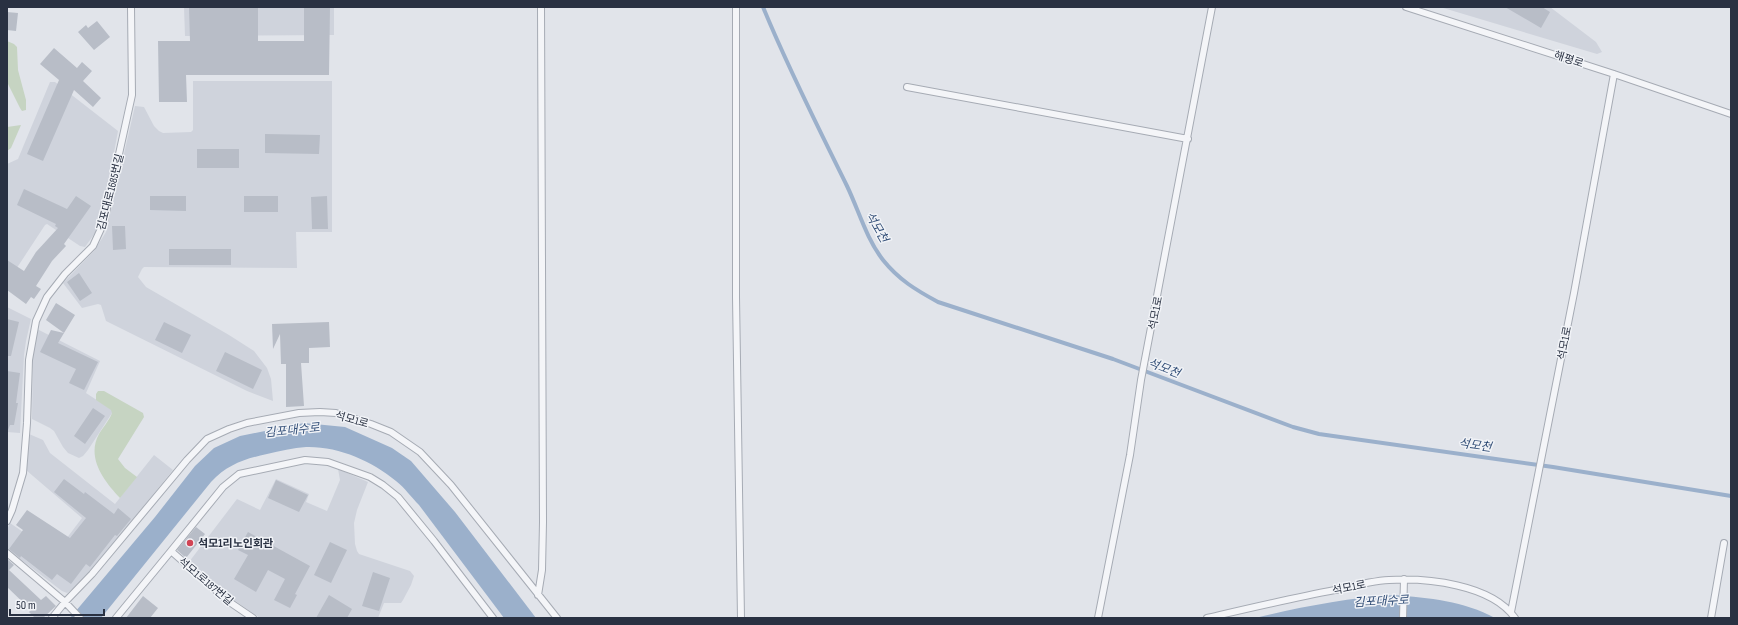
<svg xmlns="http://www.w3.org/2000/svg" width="1738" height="625" font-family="'Sofia Sans Condensed','Noto Sans KR',sans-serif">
  <rect width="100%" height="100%" fill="#e1e4ea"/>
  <path fill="#cfd3dc" d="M184 7H334V35L185 36Z
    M1440 7H1550L1596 42 1602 52 1597 54Z
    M193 81H332V232H296L297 268 144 267 142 269 138 277 146 287 229 335 254 351 267 368 271 379 273 401 247 391 106 321 101 305 98 304 82 308 63 283 94 251 106 232 135 106 144 107 154 126 159 131 163 133 191 132 193 130Z
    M50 82H55L118 131 107 190 95 233 85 247 80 246 47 224 45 225 7 283V164L18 159Z
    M7 307 31 319 26 341 24 355 20 433 7 432Z
    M37 329 100 361 86 393 112 410V413L88 450 83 456 79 458 68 453 63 447 54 431 50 428 32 419 33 350Z
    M29 434 43 440 50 453 115 504 154 455 173 470 81 583 67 593 62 591 7 549V530L10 523 52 552 60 547 82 518 26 470Z
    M338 469 368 482 357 510 354 523 355 544 357 551 359 554 410 571 414 576 411 585 403 600 401 603H384L378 618H260L224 593 189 562 237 499 260 510 276 479 309 494 306 502 327 511 340 480Z"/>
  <path fill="#c6d4c2" d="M7 41 14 44 17 47 18 70 26 100V110L22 111 20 108 7 82Z
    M21 125 11 148 7 151V127Z
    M98 391H104L143 413 144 417 118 459 125 468 137 477 120 498C104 481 86 458 99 434 103 427 109 421 112 413L111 410 96 400V394Z"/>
  <path fill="#9bb0cb" d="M304 423 345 427 392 448 411 461 455 512 536 618H504L419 505C411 497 405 488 396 481 372 461 338 446 306 447 293 448 280 451 267 454 244 459 227 465 211 482L101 618H70L155 517 195 466 214 448 240 436Z
    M1394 595C1429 598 1464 601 1495 618H1255C1300 607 1347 598 1394 595Z"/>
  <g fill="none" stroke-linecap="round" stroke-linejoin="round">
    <path stroke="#9bb0cb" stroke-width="4" d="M763 7C788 68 818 127 847 186 859 211 866 238 883 260 899 280 916 290 938 302L1113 359 1293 427 1319 434 1553 467 1731 496"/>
  </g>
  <path fill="#b8bdc7" d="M304 7H330L329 75H186L187 102H159L158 41H190L189 8H258V41H304Z
    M1505 7H1542L1550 12 1541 28Z
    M7 12 18 13 16 31 7 30Z
    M97 21 110 37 94 50 78 32 86 25 88 28Z
    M54 48 77 68 82 62 92 71 83 81 101 98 93 107 74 90 43 161 27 154 59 80 40 64Z
    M265 134 320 135 319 154 265 153Z
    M197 149H239V168H197Z
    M24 189 67 209 76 196 91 206 64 244 66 246 52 261 36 286 41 289 34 299 31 297 26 304 7 290V260L24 271 36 252 58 228 55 226 56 224 17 205Z
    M150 196H186V211L150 210Z
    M244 196H278V212H244Z
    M327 196 328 229H312L311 197Z
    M112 226H125L126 249 113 250Z
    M169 249H231V265H169Z
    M79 273 92 293 80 301 67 282Z
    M56 303 75 315 64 333 46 320Z
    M7 319 19 322 11 356H7Z
    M164 322 191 335 182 353 155 340Z
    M329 322 330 347 309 348V363H301L304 406 286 407V364H281L280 334 273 349 272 324Z
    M51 330 64 333 58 343 98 362 84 390 69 383 76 369 40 352Z
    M225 352 262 370 253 389 216 371Z
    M7 371 20 373 16 403H18L14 425H10L8 430 7 429Z
    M93 408 105 416 85 444 74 436Z
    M64 479 84 494 85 492 114 514 118 508 131 519 117 536 115 535 90 567 86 564 71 584 57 574 52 580 21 556 20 558 9 549 23 530 16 525 27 510 70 538 86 518 54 492Z
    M276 480 308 495 299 512 268 498Z
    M196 527 205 534 186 558 177 550Z
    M248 532 310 566 295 594 297 595 290 608 274 600 285 579 268 570 256 592 234 579 248 555 238 550Z
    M330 542 347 550 331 583 314 575Z
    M7 559 14 565 9 570 41 600 46 596 56 606 43 618H35L29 612 31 610 7 587Z
    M373 572 390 578 379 611 362 606Z
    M329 595 352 609 347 618H316Z
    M143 596 158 608 150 618H126Z"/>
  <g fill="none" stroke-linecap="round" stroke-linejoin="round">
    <g stroke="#a6abb4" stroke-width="8">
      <path id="lane" d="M736 7V297L741 618
        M1406 7 1614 74 1731 114
        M907 87 1188 139
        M7 521 12 510 23 473 27 423 29 360 36 321 47 297 65 274 93 246 104 222 132 95 131 7
        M171 551 223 487 239 474 305 460 328 462 370 477 383 485 398 497 434 541 493 618
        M7 553 65 602 80 618
        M538 595 542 570 543 522 541 7
        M1511 612 1574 293 1614 74
        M52 618 65 602 92 574 187 460 207 439 229 429 247 423 299 413 320 412 336 413 371 424 391 432 420 452 451 485 557 618
        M116 618 171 551 228 601 253 618
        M1098 618 1130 455 1141 380 1212 7
        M1207 618C1250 608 1292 598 1335 590 1352 586 1371 581 1389 580 1427 578 1491 584 1515 618
        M1403 618 1404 579
        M1711 618 1724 543"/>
    </g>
    <use href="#lane" stroke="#f4f5f8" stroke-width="6"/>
  </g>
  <circle fill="#d14454" stroke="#f1f3f7" stroke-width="1.5" cx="190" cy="543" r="4"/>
  <g text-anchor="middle" stroke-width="3" stroke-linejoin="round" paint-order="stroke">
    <g font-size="11" fill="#293142" stroke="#f1f3f7">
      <text transform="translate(1569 59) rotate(18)" y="4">해평로</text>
      <text transform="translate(110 192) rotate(-76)" y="4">김포대로1685번길</text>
      <text transform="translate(1155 313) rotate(-79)" y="4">석모1로</text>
      <text transform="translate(1564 343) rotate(-79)" y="4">석모1로</text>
      <text transform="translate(352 419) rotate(16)" y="4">석모1로</text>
      <text transform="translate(206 581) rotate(40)" y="4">석모1로187번길</text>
      <text transform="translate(1349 587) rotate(-11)" y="4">석모1로</text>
    </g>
    <g font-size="11" font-weight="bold" fill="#293142" stroke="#f1f3f7" text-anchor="start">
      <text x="198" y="547">석모1리노인회관</text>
    </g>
    <g font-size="12" font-style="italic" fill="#324e77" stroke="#f1f3f7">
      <text transform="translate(877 227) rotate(60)" y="4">석모천</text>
      <text transform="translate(1164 368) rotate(21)" y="4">석모천</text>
      <text transform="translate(292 430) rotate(-6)" y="4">김포대수로</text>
      <text transform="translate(1475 445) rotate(8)" y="4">석모천</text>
      <text transform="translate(1381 601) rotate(-3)" y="4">김포대수로</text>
    </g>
  </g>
  <rect width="1738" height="625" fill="none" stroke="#293142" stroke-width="16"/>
  <path d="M10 609v6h94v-6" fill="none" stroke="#293142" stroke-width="2"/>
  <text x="16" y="609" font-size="12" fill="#293142" stroke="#f1f3f7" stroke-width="3" paint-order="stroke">50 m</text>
</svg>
